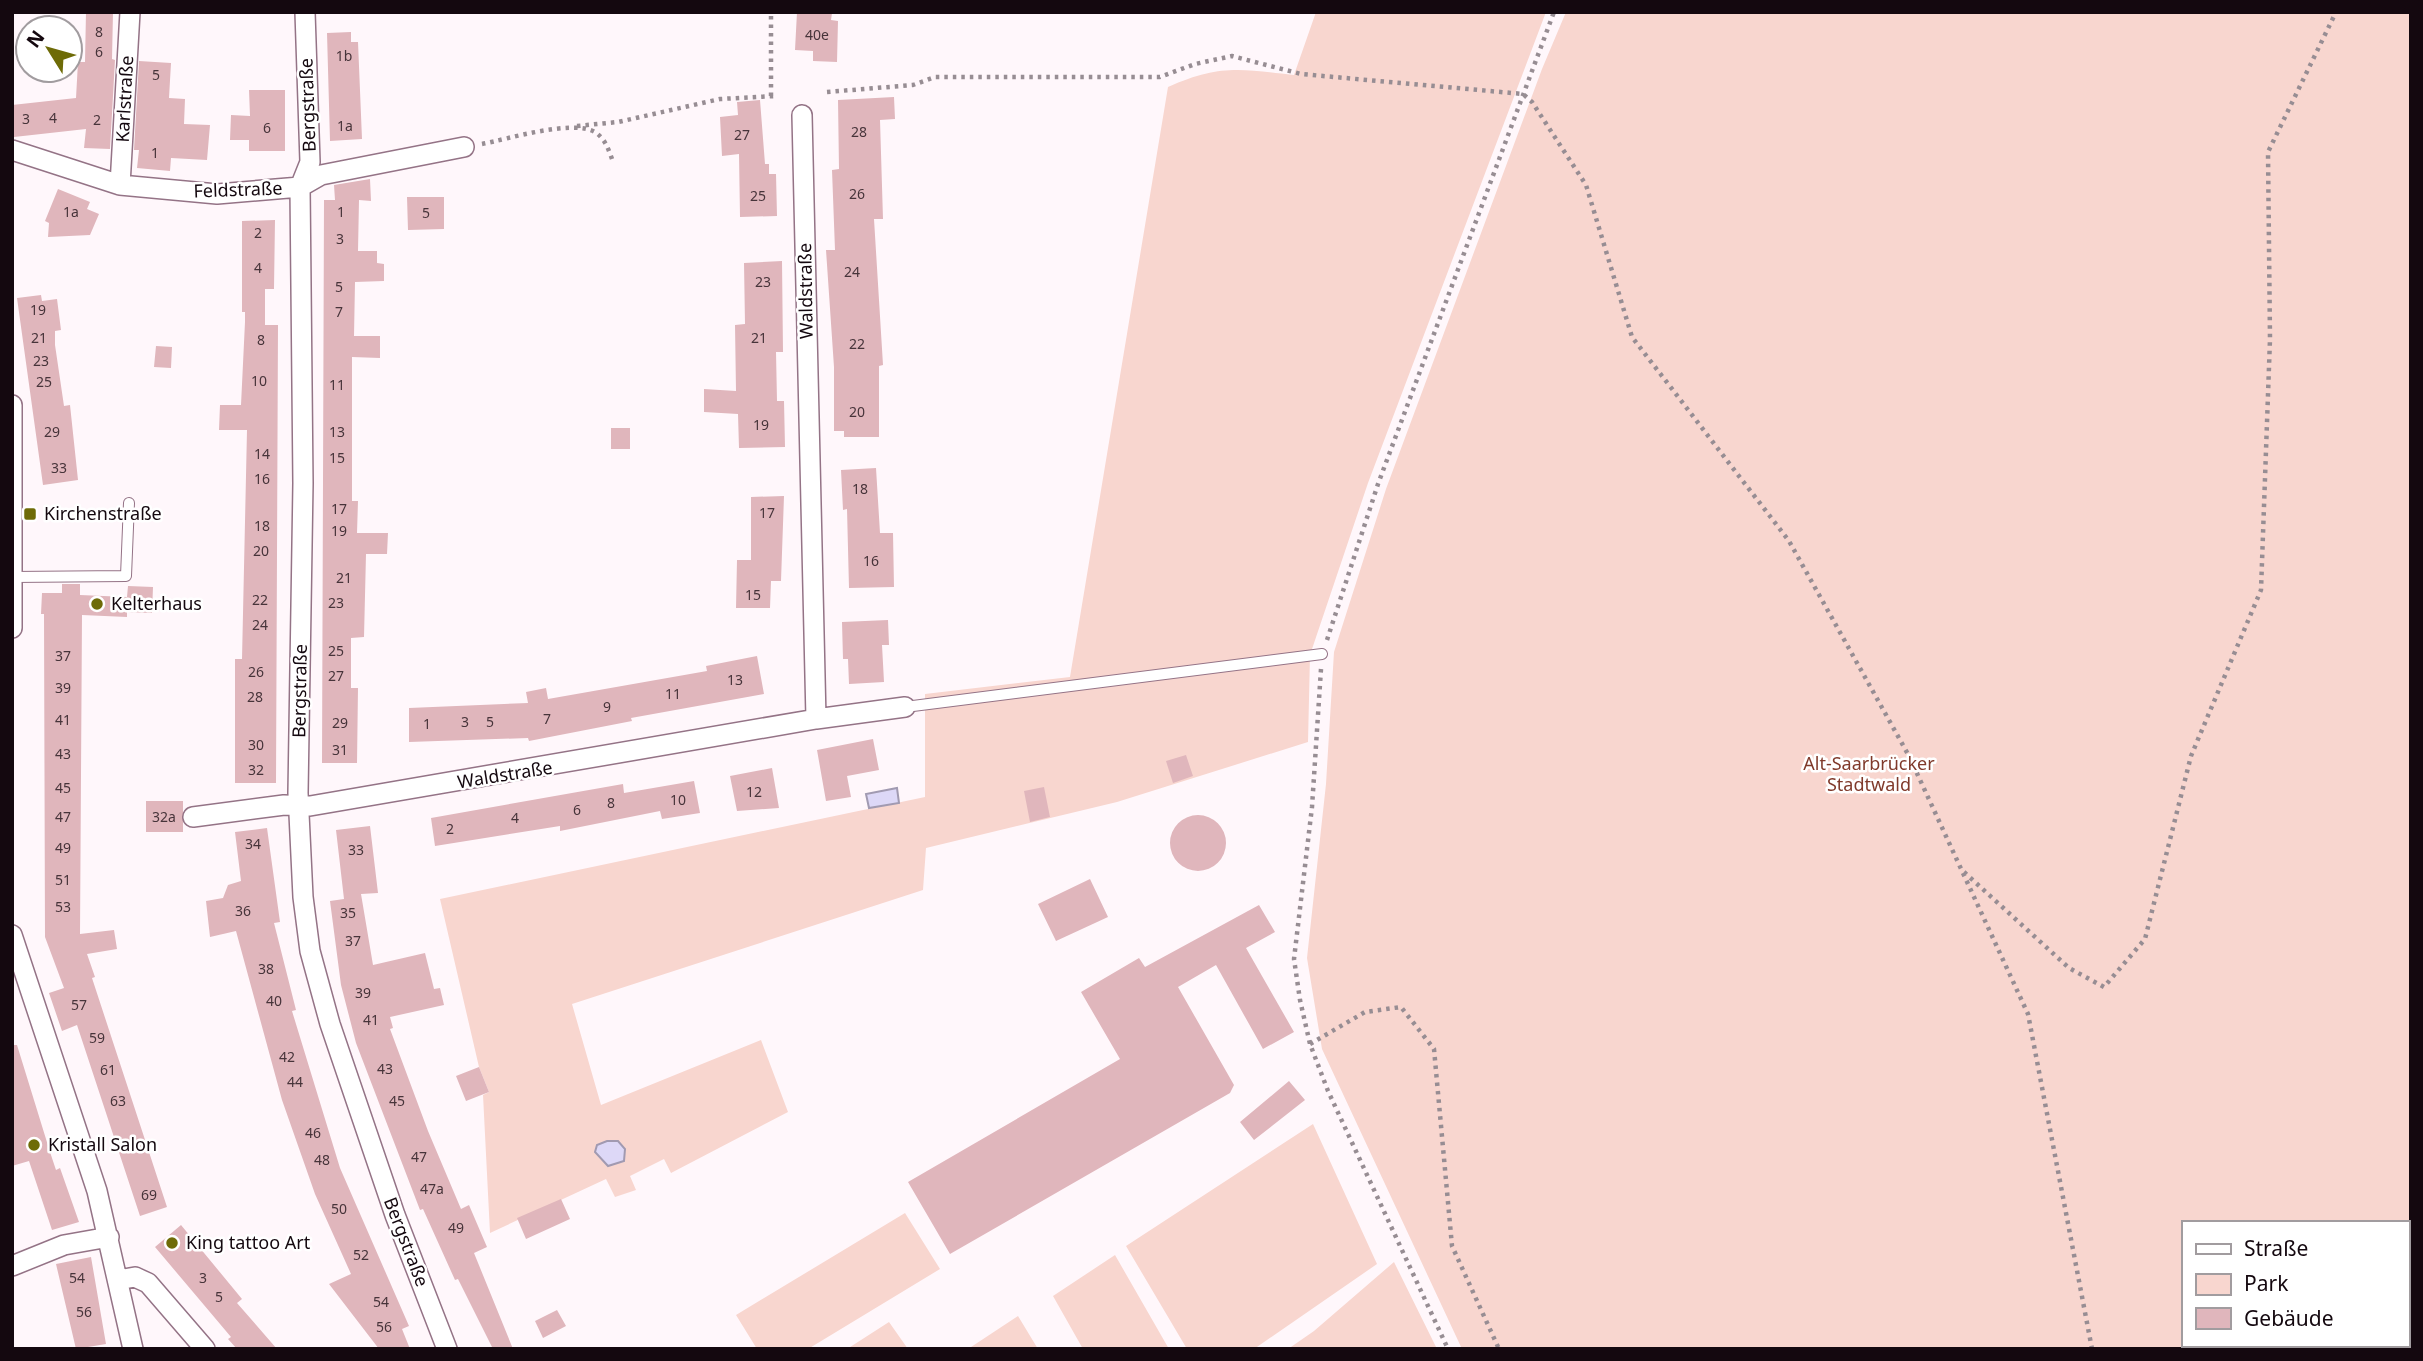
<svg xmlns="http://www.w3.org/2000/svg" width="2423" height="1361" font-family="'Noto Sans',sans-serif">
  <rect width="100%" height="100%" fill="#fff7fb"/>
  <path fill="#f8d6cf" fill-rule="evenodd" d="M1316 12H1546L1368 483 1310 655 1308 742 1117 802 926 848 923 890 572 1004 601 1105 761 1040 788 1112 671 1173 664 1159 630 1176 636 1190 615 1197 606 1179 490 1233 483 1095 489 1092 479 1067 440 899 925 797V694L1070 677 1168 87C1219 64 1241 69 1294 75Z
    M1566 12H2411V1349H1462L1322 1049 1307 958 1326 784 1334 652 1386 489 1542 69ZM2183 1223H2407V1345H2183Z
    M1313 1124 1377 1264 1254 1349H1187L1126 1246Z
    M905 1213 940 1269 808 1349H757L736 1315Z
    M1115 1255 1169 1349H1083L1053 1296Z
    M1394 1262 1437 1349H1288L1314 1331Z
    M1018 1316 1038 1349H968Z
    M889 1322 908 1349H847Z"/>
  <path fill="#ddd8f7" stroke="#a19ab1" stroke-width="2" d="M897 788 899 803 869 808 866 794Z
    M607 1141H618L625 1149 624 1161 608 1166 595 1152 597 1145Z"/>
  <path fill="#e0b6bc" d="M86 12H113L112 59 115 60 110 149 84 148 86 129 14 137 12 105 76 98 78 62H85Z
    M797 12 832 13 831 20 838 21 837 62 813 61V51L795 50Z
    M351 32V42H358L362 139 330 141 327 33Z
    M139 61 171 63 169 98 185 99 184 124 210 125 207 160 171 158 170 171 137 168 139 150H134Z
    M249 90H285V151H249V140H230L231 115 250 116Z
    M894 97 895 119 880 120 883 219H874L883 365 879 366V437H844V431H834V367L826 250H835L832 170 839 169 838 100Z
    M760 100 765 164H769V174H776L777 216 740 217 739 154 722 156 720 117 738 115 737 102Z
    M370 179 371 201 359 200 358 251H377V263L384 264V281L355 282 354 336H380V358L352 357V501H358L357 533H388L387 554H366L364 637 351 638V688H358L357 763H322L324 200H335L334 185Z
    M58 189 90 202 87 209 99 214 90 235 48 237 49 223 45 221Z
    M407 197H444V229L408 230Z
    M275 220 274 289H265V325H278L276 783H235V659H242L247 430H219L220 405H241L245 322V312H242V221Z
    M782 261 783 352H776L777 401H784L785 447 739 448 738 414 704 412V389L736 391 735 325 745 324 744 263Z
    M41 295 42 301 57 299 61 330 55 331V345L64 406 70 405 78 480 43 485 17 298Z
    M156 346 172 347 171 368 154 367Z
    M611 428H630V449H611Z
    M876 468 880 533H893L894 587 849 588 847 509 843 510 841 470Z
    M784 496 781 581H771L770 608H736L737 560H751V497Z
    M62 584H80V595L127 597 128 586 153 587 152 613 127 612V617L82 615 80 934 114 930 117 949 87 954 95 977 92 978 167 1207 140 1216 77 1025 62 1031 49 993 64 988 45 937 44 614H41L42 593H62Z
    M888 620 889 645H882L884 682 849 684 848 659H843L842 622Z
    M757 656 764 694 631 718 632 721 529 741 528 738 409 742V708L528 703 526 692 546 688 548 699 707 671 706 666Z
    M873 739 879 770 847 776 851 797 826 801 817 750Z
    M1186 755 1193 776 1173 783 1166 761Z
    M772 768 779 808 737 811 730 776Z
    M694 781 700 813 662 819 660 811 560 831V826L435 846 431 818 623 784 624 793Z
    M1044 787 1050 817 1030 822 1024 791Z
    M146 801H183V832H146Z
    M1170 843a28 28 0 1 1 56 0a28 28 0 1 1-56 0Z
    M370 826 378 893 361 894 373 965 425 953 434 989 440 988 444 1005 390 1017 393 1028 390 1029 428 1131 461 1209 469 1205 487 1247 474 1253 513 1349H493L458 1279 455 1280 423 1209 420 1210 356 1043 341 985 330 901 344 899 336 830Z
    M267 828 280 922 274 923 296 1010 292 1011 340 1168 409 1326 402 1329 410 1349H379L329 1284 351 1274 315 1194 282 1100 236 931 210 937 206 901 223 898 228 885 241 881 235 832Z
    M1090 879 1108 917 1056 941 1038 904Z
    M1259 905 1275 932 1246 948 1294 1032 1263 1049 1216 965 1178 987 1234 1085 1230 1093 950 1254 908 1182 1120 1059 1081 992 1139 958 1145 967Z
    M12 1045H17L50 1152 56 1170 60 1168 79 1222 52 1230 29 1161 12 1166Z
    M479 1067 489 1092 466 1101 456 1076Z
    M1289 1081 1305 1100 1254 1140 1240 1122Z
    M561 1199 570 1219 526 1239 517 1218Z
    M181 1225 242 1299 237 1303 277 1349H237L228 1339 231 1337 155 1247Z
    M91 1257 106 1344 76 1349 56 1264Z
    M557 1310 566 1326 543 1338 535 1321Z"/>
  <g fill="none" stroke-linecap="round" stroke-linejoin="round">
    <g stroke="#947386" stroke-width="12">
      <path id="service" d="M13 577 126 576 129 503
        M905 707 1322 654"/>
    </g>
    <g stroke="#947386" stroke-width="22">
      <path id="minor" d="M305 12 310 162 300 187 303 483 298 793 303 897 310 951 330 1024 395 1215 447 1349
        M802 115 816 719
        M12 150 120 185 217 194 300 187 321 175 464 147
        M120 185 130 12
        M12 405V628
        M193 817 284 805 310 806 816 719 905 707
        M12 935 97 1191 133 1349
        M12 1266 64 1245 109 1237
        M118 1280 135 1277 148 1283 205 1349"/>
    </g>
    <path stroke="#978d93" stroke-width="4.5" stroke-dasharray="3.5 5" stroke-linecap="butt" d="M827 92 913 85 935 77H1160L1195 64 1232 56 1301 74 1523 94 1532 102 1586 185 1632 337 1789 541 1909 756 2028 1014 2092 1349
      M771 96V12
      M577 126 618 122 720 99 776 96
      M482 144C508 139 572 119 595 132 605 139 608 148 612 159
      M1327 640 1378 484 1554 12
      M1321 669 1312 807 1294 959 1300 1000 1310 1044 1328 1091 1448 1349
      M1964 872 2069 968 2104 987 2145 939 2191 756 2261 590 2270 339 2268 152 2336 12
      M1310 1044 1365 1012 1401 1007 1434 1049 1452 1246 1499 1349"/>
    <use href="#service" stroke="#fff" stroke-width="10"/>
    <use href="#minor" stroke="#fff" stroke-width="19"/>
  </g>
  <g fill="#6e6b07" stroke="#fff" stroke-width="2.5">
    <rect x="23" y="507" width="14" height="14" rx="3.5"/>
    <circle cx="97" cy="604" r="7"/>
    <circle cx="34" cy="1145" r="7"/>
    <circle cx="172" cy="1243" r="7"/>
  </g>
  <g text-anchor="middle" stroke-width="5" stroke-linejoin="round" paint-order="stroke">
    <g font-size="14" fill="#47343a">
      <text x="99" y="37">8</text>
      <text x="817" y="40">40e</text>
      <text x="99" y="57">6</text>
      <text x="344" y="61">1b</text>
      <text x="156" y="80">5</text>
      <text x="53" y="123">4</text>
      <text x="26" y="124">3</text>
      <text x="97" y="125">2</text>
      <text x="345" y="131">1a</text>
      <text x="267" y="133">6</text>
      <text x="859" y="137">28</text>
      <text x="742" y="140">27</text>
      <text x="155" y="158">1</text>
      <text x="857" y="199">26</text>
      <text x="758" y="201">25</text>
      <text x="71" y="217">1a</text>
      <text x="341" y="217">1</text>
      <text x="426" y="218">5</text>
      <text x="258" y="238">2</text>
      <text x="340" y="244">3</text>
      <text x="258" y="273">4</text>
      <text x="852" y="277">24</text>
      <text x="763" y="287">23</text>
      <text x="339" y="292">5</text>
      <text x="38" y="315">19</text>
      <text x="339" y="317">7</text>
      <text x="39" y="343">21</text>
      <text x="759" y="343">21</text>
      <text x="261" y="345">8</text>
      <text x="857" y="349">22</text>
      <text x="41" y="366">23</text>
      <text x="259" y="386">10</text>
      <text x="44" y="387">25</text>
      <text x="337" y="390">11</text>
      <text x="857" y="417">20</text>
      <text x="761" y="430">19</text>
      <text x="52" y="437">29</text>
      <text x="337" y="437">13</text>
      <text x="262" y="459">14</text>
      <text x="337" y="463">15</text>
      <text x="59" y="473">33</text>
      <text x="262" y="484">16</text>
      <text x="860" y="494">18</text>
      <text x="339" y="514">17</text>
      <text x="767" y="518">17</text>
      <text x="262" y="531">18</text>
      <text x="339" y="536">19</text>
      <text x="261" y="556">20</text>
      <text x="871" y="566">16</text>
      <text x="344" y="583">21</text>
      <text x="753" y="600">15</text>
      <text x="260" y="605">22</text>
      <text x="336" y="608">23</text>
      <text x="260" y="630">24</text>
      <text x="336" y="656">25</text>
      <text x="63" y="661">37</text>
      <text x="256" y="677">26</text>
      <text x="336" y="681">27</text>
      <text x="735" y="685">13</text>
      <text x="63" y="693">39</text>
      <text x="673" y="699">11</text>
      <text x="255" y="702">28</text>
      <text x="607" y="712">9</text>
      <text x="547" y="724">7</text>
      <text x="63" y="725">41</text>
      <text x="465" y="727">3</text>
      <text x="490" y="727">5</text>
      <text x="340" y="728">29</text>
      <text x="427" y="729">1</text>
      <text x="256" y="750">30</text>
      <text x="340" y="755">31</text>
      <text x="63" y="759">43</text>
      <text x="256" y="775">32</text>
      <text x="63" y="793">45</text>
      <text x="754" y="797">12</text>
      <text x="678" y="805">10</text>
      <text x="611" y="808">8</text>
      <text x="577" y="815">6</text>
      <text x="63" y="822">47</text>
      <text x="164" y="822">32a</text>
      <text x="515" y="823">4</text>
      <text x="450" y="834">2</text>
      <text x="253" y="849">34</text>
      <text x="63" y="853">49</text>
      <text x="356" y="855">33</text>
      <text x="63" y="885">51</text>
      <text x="63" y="912">53</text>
      <text x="243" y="916">36</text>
      <text x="348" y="918">35</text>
      <text x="353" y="946">37</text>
      <text x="266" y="974">38</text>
      <text x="363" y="998">39</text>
      <text x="274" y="1006">40</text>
      <text x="79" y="1010">57</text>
      <text x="371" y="1025">41</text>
      <text x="97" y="1043">59</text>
      <text x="287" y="1062">42</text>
      <text x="385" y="1074">43</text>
      <text x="108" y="1075">61</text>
      <text x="295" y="1087">44</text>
      <text x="118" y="1106">63</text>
      <text x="397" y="1106">45</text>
      <text x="313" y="1138">46</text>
      <text x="419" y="1162">47</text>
      <text x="322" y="1165">48</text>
      <text x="432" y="1194">47a</text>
      <text x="149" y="1200">69</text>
      <text x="339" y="1214">50</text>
      <text x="456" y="1233">49</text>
      <text x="361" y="1260">52</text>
      <text x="77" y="1283">54</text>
      <text x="203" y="1283">3</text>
      <text x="219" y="1302">5</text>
      <text x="381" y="1307">54</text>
      <text x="84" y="1317">56</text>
      <text x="384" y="1332">56</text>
    </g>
    <g font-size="18" fill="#14080f" stroke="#fff">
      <text transform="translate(125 99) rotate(-87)" y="6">Karlstraße</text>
      <text transform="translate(308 105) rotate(-92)" y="6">Bergstraße</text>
      <text transform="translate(238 190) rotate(-2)" y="6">Feldstraße</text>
      <text transform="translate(806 291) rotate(-91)" y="6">Waldstraße</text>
      <text transform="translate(300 691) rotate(-89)" y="6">Bergstraße</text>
      <text transform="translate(505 775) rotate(-9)" y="6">Waldstraße</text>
      <text transform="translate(406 1242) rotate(69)" y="6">Bergstraße</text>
    </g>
    <g font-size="18" fill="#14080f" stroke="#fff" text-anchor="start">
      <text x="44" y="520">Kirchenstraße</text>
      <text x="111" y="610">Kelterhaus</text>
      <text x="48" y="1151">Kristall Salon</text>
      <text x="186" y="1249">King tattoo Art</text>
    </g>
    <g font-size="18" fill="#803a2b" stroke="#fff">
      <text x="1869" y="770">Alt-Saarbrücker<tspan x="1869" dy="21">Stadtwald</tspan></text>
    </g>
  </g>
  <rect width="2423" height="1361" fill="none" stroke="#14080f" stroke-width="28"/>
  <rect x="2182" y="1221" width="228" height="126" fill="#ffffff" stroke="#a19c9f" stroke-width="2"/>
  <rect x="2196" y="1244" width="35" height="10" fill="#ffffff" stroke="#a19c9f" stroke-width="2"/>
  <text x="2244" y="1256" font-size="21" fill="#14080f">Straße</text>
  <rect x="2196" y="1274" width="35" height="21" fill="#f8d6cf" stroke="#a19c9f" stroke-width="2"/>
  <text x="2244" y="1291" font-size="21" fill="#14080f">Park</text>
  <rect x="2196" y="1308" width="35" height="21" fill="#e0b6bc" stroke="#a19c9f" stroke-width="2"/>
  <text x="2244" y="1326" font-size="21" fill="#14080f">Gebäude</text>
  <g transform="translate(49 49) rotate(307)"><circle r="33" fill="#ffffff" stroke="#a19c9f" stroke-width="2"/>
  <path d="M0-5L12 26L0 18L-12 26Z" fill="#6e6b07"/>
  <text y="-10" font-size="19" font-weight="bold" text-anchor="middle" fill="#14080f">N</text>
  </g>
</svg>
